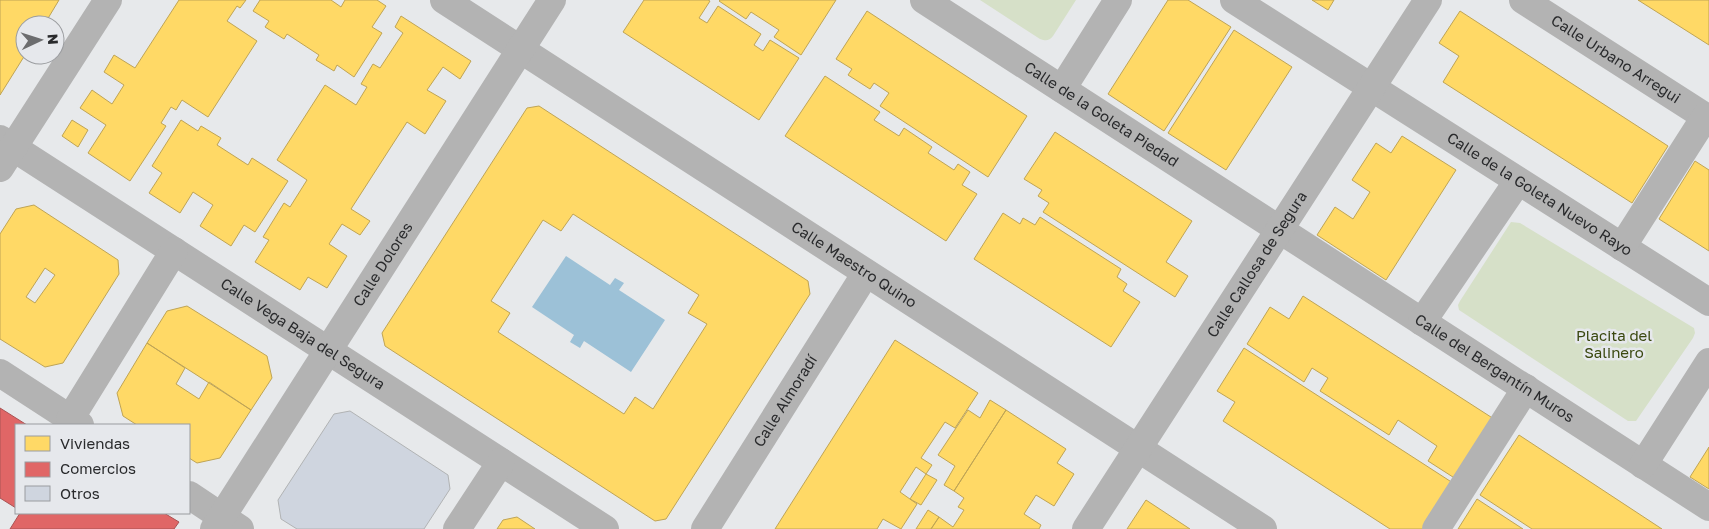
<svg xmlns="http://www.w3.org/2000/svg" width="1709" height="529" font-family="'Golos Text',sans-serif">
  <rect width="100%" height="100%" fill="#e7e9eb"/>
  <path fill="#d6e0c8" d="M980 0H1076L1053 36C1049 41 1046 41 1040 39Z
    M1511 222 1520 223 1694 328 1695 333 1693 338 1636 421H1628L1459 310 1458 305 1460 301Z"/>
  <path fill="#9cc1d7" d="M566 256 610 285 615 278 624 283 619 290 665 320 631 372 584 341 580 348 570 342 574 335 532 307Z"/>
  <path fill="#ffd966" stroke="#bfa455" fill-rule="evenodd" d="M0 0H59L44 25H25V55L0 95Z
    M179 0H246L240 8 237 6 227 21 257 41 208 117 182 100 176 110 171 107 161 123 166 126 130 181 88 153 106 125 80 108 92 90 112 104 124 85 104 72 114 55 135 68Z
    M260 0H331L341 7 345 0H377L386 6 372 27 382 33 354 77 337 65 334 71 316 60 319 55 287 34 284 39 265 27 269 21 253 11Z
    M644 0H708L710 1 699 18 707 23 718 6 761 34 754 45 763 51 770 40 799 58 759 120 623 32Z
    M720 0H836L801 55 774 37 779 30 751 12 746 19 719 1Z
    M1168 0H1188L1231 27 1164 131 1108 94Z
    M1312 0H1334L1328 10Z
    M1638 0H1709V45Z
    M867 11 1027 116 988 177 880 106 889 93 874 83 870 89 848 75 852 69 836 59Z
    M1460 11 1668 146 1632 203 1443 82 1459 56 1439 43Z
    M401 16 471 61 460 79 443 67 427 90 446 101 425 134 407 122 351 209 370 221 360 235 342 224 329 244 347 256 327 288 308 277 300 290 255 262 269 240 263 237 284 203 290 207 307 180 277 160 325 85 356 105 367 87 361 84 373 64 380 68 403 33 395 27Z
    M1234 30 1292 67 1226 170 1168 133Z
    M825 76 880 112 874 120 899 136 904 128 932 147 928 153 954 170 958 164 970 172 962 185 977 194 946 241 785 136Z
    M539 106 808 281 810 294 666 519 655 521 385 346 382 333 527 108ZM573 214 699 295 688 313 707 324 653 409 635 397 624 414 498 332 510 313 491 301 543 220 561 231Z
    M72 120 88 130 78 147 62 136Z
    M181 120 198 131 201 126 221 138 217 145 248 165 252 158 288 181 255 232 244 225 231 246 200 226 213 205 193 192 180 213 149 193 162 173 152 166Z
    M1055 132 1192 221 1166 262 1188 276 1175 297 1043 212 1049 203 1038 196 1042 190 1024 179Z
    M1402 136 1456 170 1386 280 1317 235 1335 207 1353 219 1370 192 1352 180 1376 143 1391 153Z
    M1695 161 1709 170V251L1659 219Z
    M34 205 118 260 119 274 63 363 45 367 0 339V234L16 209ZM45 268 55 275 35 303 26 297Z
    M1003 213 1020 224 1023 218 1035 225 1040 217 1121 269 1117 277 1127 284 1123 291 1140 302 1111 347 974 259Z
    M1303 296 1494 419 1456 479 1428 461 1437 446 1398 420 1389 435 1320 391 1328 378 1312 368 1304 382 1247 344 1270 307 1289 319Z
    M187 306 267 356 272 378 251 410 147 343 167 311Z
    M895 340 978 393 955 428 945 422 921 458 932 465 926 474 916 467 900 492 917 504 901 529 883 519 877 529H775Z
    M147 343 185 368 176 384 199 399 209 382 251 410 220 458 197 463 189 458V425H137L123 416 117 393Z
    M1244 348 1453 483 1424 529H1390L1223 421 1235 402 1217 391Z
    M990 400 1006 410 954 491 944 485 955 466 938 455 968 410 980 418Z
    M1006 410 1066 449 1057 463 1074 474 1054 506 1036 495 1024 514 1041 525 1039 529H931L939 517 953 527 964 510 958 507 964 498 954 491Z
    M1519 435 1662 529H1532L1480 495Z
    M1709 447V489L1690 477Z
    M926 474 937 480 921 505 910 499Z
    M1477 499 1523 529H1458Z
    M1146 500 1190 529H1127Z
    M928 510 939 517 931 529H916Z
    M517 517 535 529H497L503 520Z"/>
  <path fill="#e06666" stroke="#a95455" d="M0 408 27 425H16V508L0 498Z
    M20 513H164L179 522 174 529H10Z"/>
  <path fill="#cfd5df" stroke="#b1b3b4" d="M350 411 448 475 450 489 424 529H297L281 519 278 500 334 414Z"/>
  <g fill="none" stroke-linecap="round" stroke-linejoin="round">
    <g stroke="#b3b3b3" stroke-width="28">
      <path id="s1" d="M444 0 1263 529"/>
      <path id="s2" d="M924 0 1709 507"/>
      <path id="s3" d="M1234 0 1709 302"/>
      <path id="s4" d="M1523 0 1709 119"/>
      <path d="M1062 89 1118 0"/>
      <path id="s5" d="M0 139 605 529"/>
      <path d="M0 168 108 0"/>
      <path d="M1622 247 1705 117"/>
      <path d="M1422 322 1518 181"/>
      <path d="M0 373 80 425"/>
      <path d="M70 419 174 251"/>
      <path d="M1643 465 1709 362"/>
      <path d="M189 495 240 529"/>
      <path id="s6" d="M214 529 552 0"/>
      <path d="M457 529 501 462"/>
      <path id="s7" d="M705 529 866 273"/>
      <path id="s8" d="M1086 529 1428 0"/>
      <path d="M1436 529 1526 388"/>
    </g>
  </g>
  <g text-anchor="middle" stroke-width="5" stroke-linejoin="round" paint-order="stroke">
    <g font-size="15" fill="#292a2c" stroke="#e6e8ec">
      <text dy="5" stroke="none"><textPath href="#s4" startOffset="110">Calle Urbano Arregui</textPath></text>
      <text dy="5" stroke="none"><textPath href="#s2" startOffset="211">Calle de la Goleta Piedad</textPath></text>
      <text dy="5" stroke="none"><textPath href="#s3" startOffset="362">Calle de la Goleta Nuevo Rayo</textPath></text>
      <text dy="5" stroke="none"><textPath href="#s6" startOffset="314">Calle Dolores</textPath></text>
      <text dy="5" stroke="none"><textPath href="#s1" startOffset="488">Calle Maestro Quino</textPath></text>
      <text dy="5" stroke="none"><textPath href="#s8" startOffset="315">Calle Callosa de Segura</textPath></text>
      <text dy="5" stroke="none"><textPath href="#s5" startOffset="360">Calle Vega Baja del Segura</textPath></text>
      <text dy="5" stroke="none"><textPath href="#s2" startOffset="679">Calle del Bergantín Muros</textPath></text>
      <text dy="5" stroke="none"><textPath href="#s7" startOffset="151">Calle Almoradí</textPath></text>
    </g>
    <g font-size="15" fill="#3a480f" stroke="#e6e8ec">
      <text x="1614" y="341">Placita del<tspan x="1614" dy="17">Salinero</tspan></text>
    </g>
  </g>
  <rect x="15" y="424" width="175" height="90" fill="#e6e8ec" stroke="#9a9c9f"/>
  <rect x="25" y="436" width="25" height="15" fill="#ffd966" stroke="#9a9c9f"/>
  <text x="60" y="449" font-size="15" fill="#292a2c">Viviendas</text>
  <rect x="25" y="462" width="25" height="15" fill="#e06666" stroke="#9a9c9f"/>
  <text x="60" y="474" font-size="15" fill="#292a2c">Comercios</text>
  <rect x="25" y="486" width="25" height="15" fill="#cfd5df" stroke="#9a9c9f"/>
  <text x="60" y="499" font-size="15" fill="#292a2c">Otros</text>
  <g transform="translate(40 40) rotate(86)"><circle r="24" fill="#e6e8ec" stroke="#9a9c9f"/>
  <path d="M0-4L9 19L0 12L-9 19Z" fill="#6c6d6f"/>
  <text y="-8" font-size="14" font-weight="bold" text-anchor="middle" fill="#292a2c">N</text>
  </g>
</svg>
